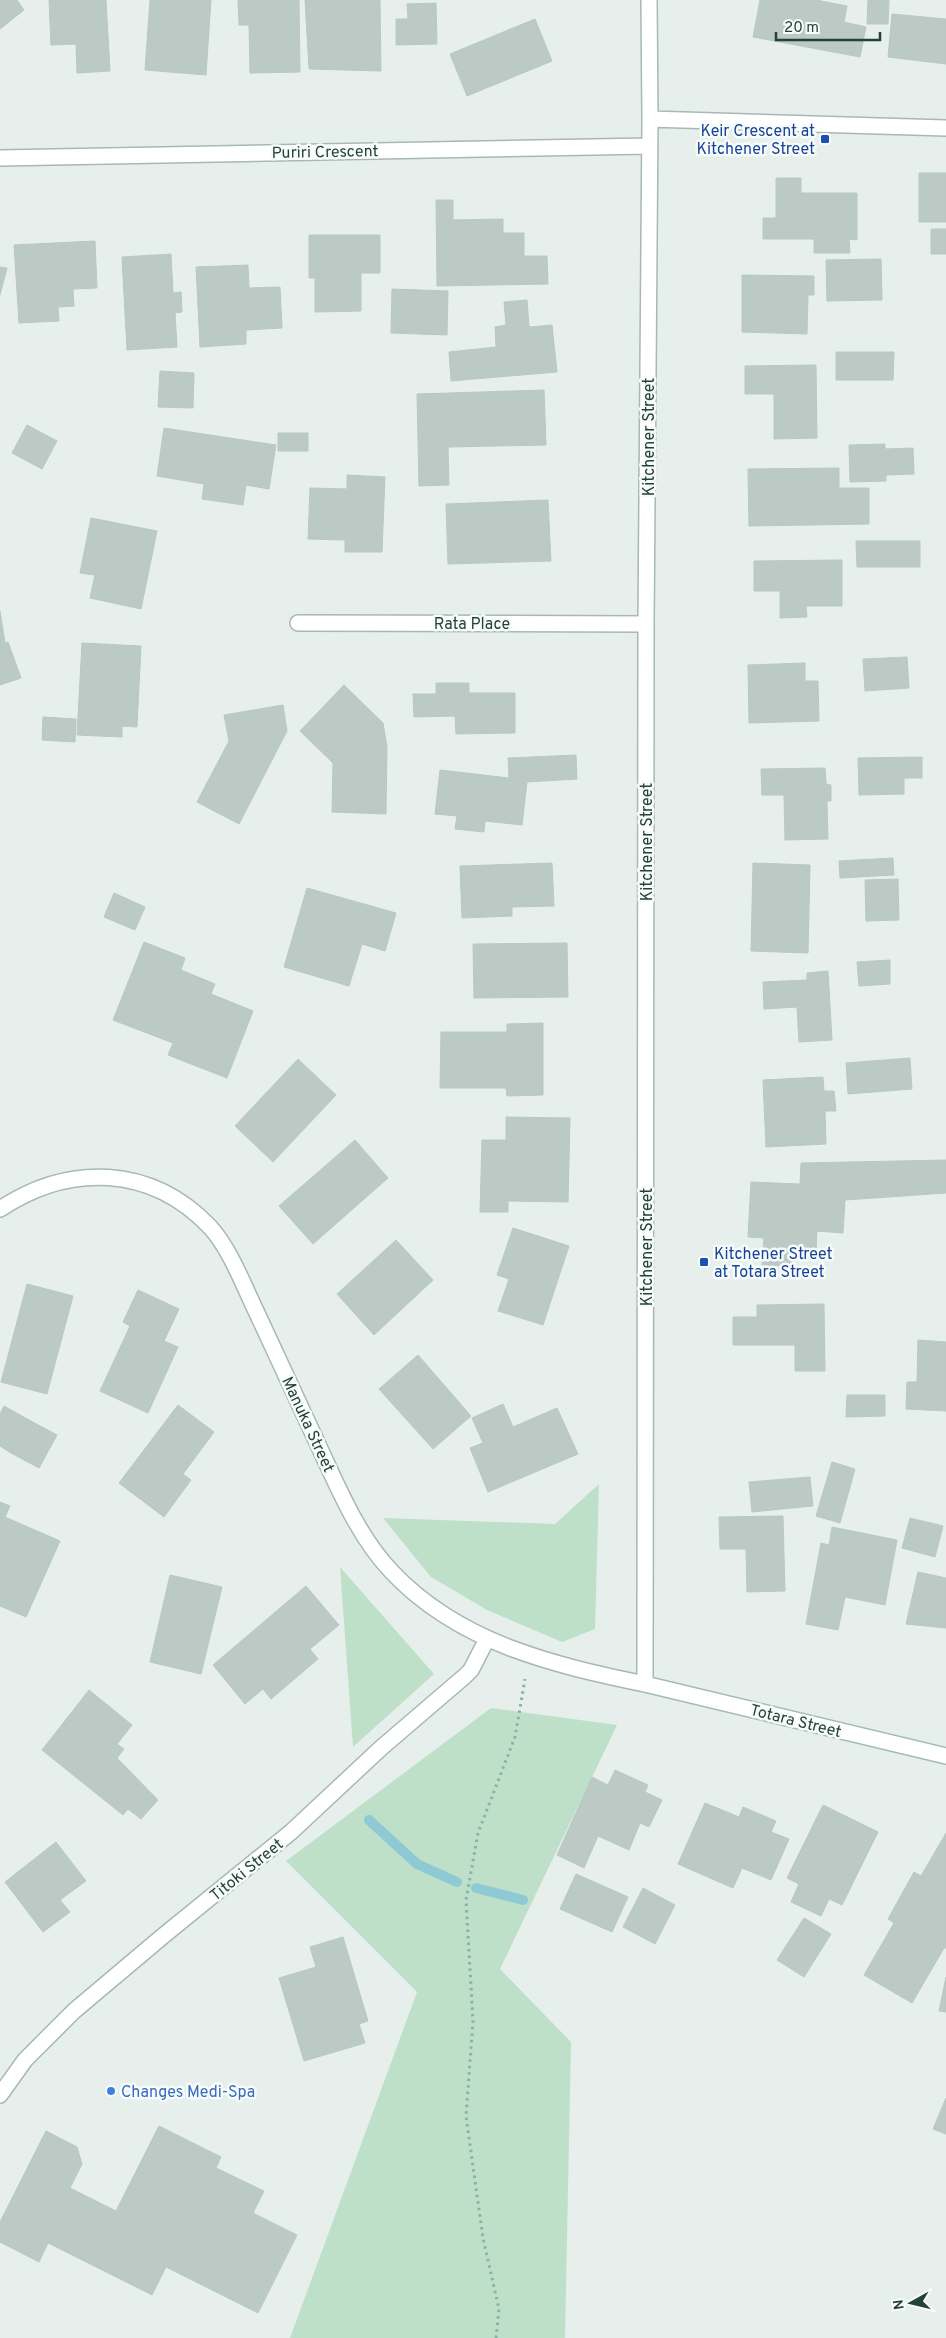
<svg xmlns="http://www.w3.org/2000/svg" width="946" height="2338" font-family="Overpass,sans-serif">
  <rect width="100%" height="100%" fill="#e6efeb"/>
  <path fill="#bfe0c8" d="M599 1484 595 1629 562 1642 487 1610 431 1577 383 1518 555 1524Z
    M340 1567 434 1674 353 1747Z
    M491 1708 617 1725 500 1969 571 2042 565 2338H290L417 1992 286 1861Z"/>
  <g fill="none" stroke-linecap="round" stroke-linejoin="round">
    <path stroke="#8ec9d4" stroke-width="10" d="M369 1820 417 1864 457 1882
      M476 1888 523 1900"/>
  </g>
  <path fill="#bbcac4" stroke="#b8c9c2" d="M0 0H17L24 10 0 29Z
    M49 0H106L110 71 77 73 76 44 51 45Z
    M150 0H211L206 75 145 70Z
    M238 0H299L300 72 250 73 249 25H239Z
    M305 0H380L381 71 309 69Z
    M760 0H816L847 6 844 22 866 27 860 57 753 37Z
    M868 0H889L888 24H867Z
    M436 3 437 44 396 45V19H408L407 4Z
    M892 14 946 19V64L888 57Z
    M535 19 552 61 467 96 450 54Z
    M919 173H946V222H919Z
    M776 178H801V193H857V240L849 239 850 253H814V239H763V218H776Z
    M436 200H453V220L503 219V233H524V256H547L548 284 437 286Z
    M931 229H946V254H931Z
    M309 235H380V273H361V311L315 312V278H309Z
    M95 241 97 288 73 289 74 306 58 307 59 321 19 323 14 245Z
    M171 254 173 293 181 292 182 312 175 313 177 347 127 350 122 257Z
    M881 259 882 300 827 301 826 260Z
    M248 265 249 288 280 287 282 328 246 330V344L200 347 196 267Z
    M0 267 7 268 0 295Z
    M742 275 814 276V295H808L807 334 742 332Z
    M392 289 448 291 447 335 391 333Z
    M527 300 529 327 552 325 557 372 451 381 449 352 496 347 495 327 506 325 504 302Z
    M836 352H894L893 380H836Z
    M816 365 817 438 774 439V394H745V366Z
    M160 371 194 373 193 408 158 407Z
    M544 390 546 445 448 447 449 485 419 486 417 394Z
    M27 425 57 441 42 469 12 453Z
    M164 428 276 445 269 489 246 485 243 505 202 499 204 484 157 476Z
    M278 433H308V451H278Z
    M885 444V449L913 448 914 474 886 475V481L850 482 849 445Z
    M839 468V488H869V524L749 526 748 469Z
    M347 475 385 477 382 552H345V540L308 539 310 488 347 489Z
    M548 500 551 561 448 564 446 504Z
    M91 518 157 531 141 609 90 598 95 575 80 573Z
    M856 541H920V567H857Z
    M842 560V606H806L807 617 780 618V591H754V561Z
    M0 611 5 643 8 642 21 678 0 685Z
    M82 643 141 646 137 727 122 726V737L77 735Z
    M907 657 909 688 865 691 863 659Z
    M805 663V681H818L819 721 749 723 748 665Z
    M436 683H469V693H515V733L456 734 455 716 414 717 413 694H436Z
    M344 685 383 723 387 747 386 814 332 812 333 763 300 731Z
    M283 705 287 731 239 824 197 802 229 741 224 715Z
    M43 717 76 719 75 742 42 740Z
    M576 755 577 779 527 782 522 825 485 821 484 832 455 829 457 816 435 814 440 770 509 778 508 758Z
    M922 757V778H904V794L859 795 858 758Z
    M825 768 826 784 831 785V801H827L828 839 785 840 784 795H762L761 769Z
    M893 858 894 875 840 878 839 861Z
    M552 863 554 906 512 907V916L462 918 460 866Z
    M753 863 810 865 808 953 751 951Z
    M898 879 899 920 866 921 865 880Z
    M307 888 396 913 385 951 362 944 349 986 284 967Z
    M114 893 145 907 135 930 104 917Z
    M144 942 185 958 181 970 215 984 211 994 253 1011 227 1078 168 1055 173 1043 113 1020Z
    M567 943 568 997 474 998 473 944Z
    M890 960V984L859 986 857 962Z
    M828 971 832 1040 799 1042 797 1007 764 1009 763 982 807 980V973Z
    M543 1023V1095L507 1096 506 1088H440L441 1032H507V1024Z
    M910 1058 912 1089 848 1094 846 1063Z
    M298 1059 336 1095 273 1162 235 1126Z
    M823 1077 824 1091H834L836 1111H825L826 1144 766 1147 763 1080Z
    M506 1117 570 1118 568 1202 508 1201V1212H480L482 1140H506Z
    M355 1140 388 1178 313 1244 279 1206Z
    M946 1160V1193L845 1200 843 1233 817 1231 816 1251 794 1250 792 1266 762 1265 764 1238 748 1237 751 1182 800 1184 801 1163Z
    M513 1228 569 1246 543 1325 498 1311 509 1279 497 1275Z
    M396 1240 433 1280 374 1335 337 1294Z
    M27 1284 73 1296 47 1394 1 1382Z
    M138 1290 179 1309 164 1341 178 1347 148 1413 100 1391 130 1326 123 1322Z
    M824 1304 825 1371H795V1345H733V1317H757V1305Z
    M918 1340 946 1342V1411L906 1409 907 1382H917Z
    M418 1355 471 1416 433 1449 379 1389Z
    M847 1395H885V1416L846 1417Z
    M503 1404 513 1427 557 1408 578 1454 488 1492 470 1448 483 1443 472 1418Z
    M178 1405 214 1432 183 1474 191 1480 164 1517 119 1483Z
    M4 1406 29 1420 11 1453 0 1446V1414Z
    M29 1420 57 1435 39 1468 11 1453Z
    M832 1462 855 1469 840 1523 816 1516Z
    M810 1477 813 1506 752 1512 749 1482Z
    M0 1502 10 1506 5 1517 60 1541 26 1617 0 1606Z
    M783 1516 785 1591 747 1592 746 1549H720L719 1517Z
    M910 1518 943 1526 935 1557 902 1548Z
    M832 1527 897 1540 885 1605 845 1597 838 1630 806 1624 821 1543 829 1545Z
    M918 1572 946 1578V1628L906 1624Z
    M170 1575 222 1587 201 1674 150 1662Z
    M306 1586 339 1625 310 1649 318 1659 271 1699 263 1689 245 1704 213 1665Z
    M89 1690 132 1725 117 1744 124 1749 117 1758 158 1800 141 1819 128 1809 123 1815 42 1750Z
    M615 1770 648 1785 645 1792 662 1800 649 1827 640 1823 629 1850 598 1836 584 1868 557 1855 592 1777 608 1785Z
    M705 1803 739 1817 743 1807 776 1821 771 1832 789 1839 771 1880 742 1868 733 1888 678 1864Z
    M823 1805 878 1832 842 1905 829 1899 821 1916 791 1902 799 1884 787 1878Z
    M946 1833V1948H944L912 2003 864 1975 894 1923 888 1919 914 1872 921 1876Z
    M56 1842 86 1881 60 1900 70 1912 43 1932 5 1882Z
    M576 1874 628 1897 612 1932 560 1909Z
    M643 1888 675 1905 655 1944 623 1927Z
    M804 1918 831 1934 804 1977 777 1960Z
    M343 1937 368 2021 359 2024 365 2043 304 2061 279 1978 316 1967 310 1947Z
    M946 1977V2012L939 2011Z
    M946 2098V2134L933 2129Z
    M159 2126 221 2157 216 2168 264 2191 253 2213 297 2235 258 2313 166 2267 152 2295 48 2243 39 2262 0 2242V2222L46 2131 77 2147 82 2164 70 2188 116 2211Z"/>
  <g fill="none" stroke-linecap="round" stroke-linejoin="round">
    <g stroke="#a8b8b2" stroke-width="18">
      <path id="street" d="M650 119 946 128
        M0 158 649 146
        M298 623 646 624
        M0 1209C69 1163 151 1165 210 1227 230 1249 243 1284 256 1311 277 1357 299 1404 321 1451 340 1492 360 1539 392 1572 459 1643 553 1665 645 1684L646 624 650 119 649 0
        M0 2095 25 2060 74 2011 163 1936 291 1832 381 1748 465 1676 471 1670 487 1639"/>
    </g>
    <g stroke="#a4bbb3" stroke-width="18">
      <path id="secondary" d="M645 1684 946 1756"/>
    </g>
    <path stroke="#86b3a5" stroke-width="3" stroke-dasharray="2.5 4" stroke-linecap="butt" d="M496 2338 499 2309 483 2238 466 2116 473 2021 466 1900 478 1833 515 1737 525 1679"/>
    <use href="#street" stroke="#fff" stroke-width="15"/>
    <use href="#secondary" stroke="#fff" stroke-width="15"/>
  </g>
  <g fill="#1a4fb4" stroke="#f7fbf9" stroke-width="2">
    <rect x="820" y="134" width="10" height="10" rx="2.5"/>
    <rect x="699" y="1257" width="10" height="10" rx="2.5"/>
  </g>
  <circle fill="#3f7fe0" stroke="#f7fbf9" stroke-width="2" cx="111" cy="2091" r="5"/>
  <g text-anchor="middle" stroke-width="5" stroke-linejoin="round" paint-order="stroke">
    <g font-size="16" fill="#164399" stroke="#f7fbf9" text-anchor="end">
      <text x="815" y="136">Keir Crescent at<tspan x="815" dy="18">Kitchener Street</tspan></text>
      <text x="714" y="1259" text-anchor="start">Kitchener Street<tspan x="714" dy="18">at Totara Street</tspan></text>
    </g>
    <g font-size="16" fill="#24423a" stroke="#f7fbf9">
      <text transform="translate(325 151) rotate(-1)" y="6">Puriri Crescent</text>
      <text transform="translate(648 437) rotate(-90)" y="6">Kitchener Street</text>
      <text x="472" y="629">Rata Place</text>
      <text transform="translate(646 842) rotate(-90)" y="6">Kitchener Street</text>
      <text transform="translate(646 1247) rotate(-90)" y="6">Kitchener Street</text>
      <text transform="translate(309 1424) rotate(65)" y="6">Manuka Street</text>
      <text transform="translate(796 1720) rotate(14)" y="6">Totara Street</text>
      <text transform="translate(246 1869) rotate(-39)" y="6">Titoki Street</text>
    </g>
    <g font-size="16" fill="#366cbe" stroke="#f7fbf9" text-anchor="start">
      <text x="121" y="2097">Changes Medi-Spa</text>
    </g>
  </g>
  <g transform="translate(911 2303) rotate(262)" stroke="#f7fbf9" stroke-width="4" paint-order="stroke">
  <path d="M0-4L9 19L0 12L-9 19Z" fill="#24423a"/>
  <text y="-8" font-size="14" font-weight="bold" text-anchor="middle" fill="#24423a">N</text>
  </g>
  <path d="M776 32v8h104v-8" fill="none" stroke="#24423a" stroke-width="2.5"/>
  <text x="784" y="32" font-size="15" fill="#24423a" stroke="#f7fbf9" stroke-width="4" paint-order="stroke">20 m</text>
</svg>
